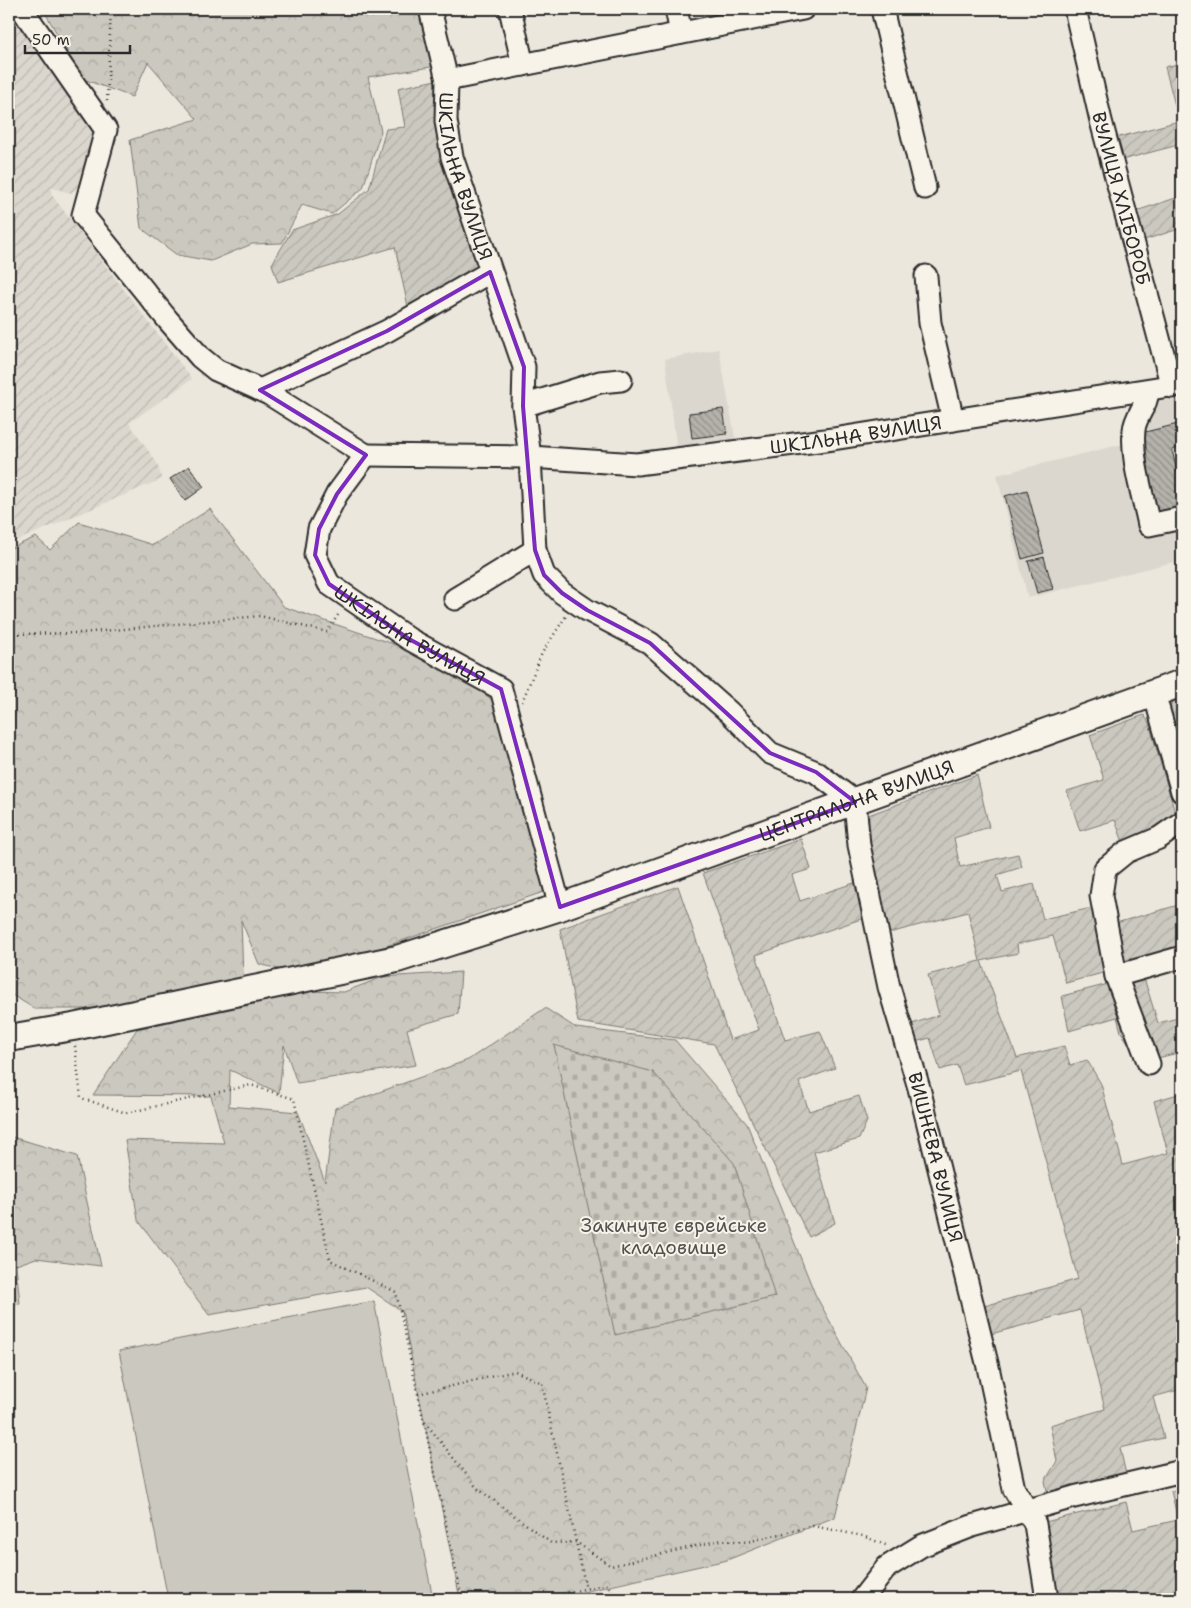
<svg xmlns="http://www.w3.org/2000/svg" width="1191" height="1608" font-family="'Shantell Sans',sans-serif">
  <defs>
    <pattern id="industrial-furrows" width="10" height="10" patternUnits="userSpaceOnUse" patternTransform="scale(1.25)"><rect width="10" height="10" fill="#dbd7ce"/><path d="M-1 1l2-2M0 10L10 0M9 11l2-2" fill="none" stroke="#bcb9b1"/></pattern>
    <pattern id="forest-crowns" width="20" height="18" patternUnits="userSpaceOnUse" patternTransform="scale(1.25)"><rect width="20" height="18" fill="#cbc8bf"/><path d="M2 6a3 3 0 1 1 6 0M12 15a3 3 0 1 1 6 0" fill="none" stroke="#aeaca4"/></pattern>
    <pattern id="cemetery-stones" width="16" height="16" patternUnits="userSpaceOnUse" patternTransform="scale(1.25)"><rect width="16" height="16" fill="#cbc8bf"/><path d="M2 7V4a2 2 0 0 1 4 0v3zM10 15v-3a2 2 0 0 1 4 0v3z" fill="#aeaca4"/></pattern>
    <pattern id="garden-furrows" width="10" height="10" patternUnits="userSpaceOnUse" patternTransform="scale(1.25)"><rect width="10" height="10" fill="#cbc8bf"/><path d="M-1 1l2-2M0 10L10 0M9 11l2-2" fill="none" stroke="#aeaca4"/></pattern>
    <pattern id="building-back-hatch" width="6" height="6" patternUnits="userSpaceOnUse" patternTransform="scale(1.25)"><rect width="6" height="6" fill="#b5b2ab"/><path d="M-1 5l2 2M0 0l6 6M5-1l2 2" fill="none" stroke="#93918b"/></pattern>
  </defs>
  <rect width="100%" height="100%" fill="#ebe7dd"/>
  <filter id="ink" filterUnits="userSpaceOnUse"><feTurbulence type="fractalNoise" baseFrequency=".02" numOctaves="2"/><feDisplacementMap in="SourceGraphic" scale="10" xChannelSelector="R" yChannelSelector="G"/><feConvolveMatrix kernelMatrix="1 2 1 2 8 2 1 2 1" color-interpolation-filters="sRGB"/></filter>
  <g filter="url(#ink)">
    <path fill="#dbd7ce" d="M719 349 736 443 677 450 665 359Z
      M1182 395V560L1028 598 997 475 1127 443 1129 401Z"/>
    <path fill="url(#industrial-furrows)" d="M9 9H12L97 131 86 182 71 193 52 188 51 194 192 379 129 423 157 463 162 479 9 544Z"/>
    <path fill="#cbc8bf" stroke="#7b7a75" d="M374 1301 433 1599H168L119 1351Z"/>
    <path fill="url(#forest-crowns)" stroke="#7b7a75" d="M43 9H423L437 66 368 77 381 131 363 188 332 214 302 205 282 243 252 244 211 261 177 255 141 228 130 140 197 119 148 62 132 97 83 79Z
      M210 509 284 607 441 660 514 717 555 888 302 975 259 964 241 920 243 977 139 1009H35L9 993V549L36 537 50 550 79 522 153 545Z
      M461 972 458 1014 407 1029 416 1065 297 1083 284 1045 279 1093 230 1070 229 1106 298 1112 325 1182 335 1108 468 1060 545 1008 576 1028 675 1040 747 1124 815 1294 866 1388 835 1517 727 1560 552 1599H460L402 1311 366 1287 209 1315 138 1220 125 1140 224 1143 211 1096 93 1095 137 1029 306 991 344 992 383 977Z
      M12 1137 77 1156 101 1266 36 1258 16 1265 20 1304 9 1306V1138Z"/>
    <path fill="url(#cemetery-stones)" stroke="#7b7a75" d="M554 1045 653 1072 734 1163 775 1297 615 1335Z"/>
    <path fill="url(#garden-furrows)" stroke="#7b7a75" d="M1182 63V159L1178 145 1118 161 1112 139 1179 121 1165 67Z
      M436 80 483 266 409 311 395 247 278 282 272 264 292 230 338 214 369 189 386 129 405 127 398 88Z
      M1182 196V228L1141 241 1133 212Z
      M1182 698V758L1167 717 1172 702Z
      M1144 715 1149 723 1176 816 1171 825 1124 845 1115 820 1080 831 1067 791 1104 780 1090 735Z
      M977 775 989 827 954 838 960 867 1018 854 1022 867 997 875 1002 892 1034 884 1043 919 1096 907 1110 971 1066 983 1053 936 1017 944 1018 953 981 961 1017 1058 1064 1046 1070 1065 1087 1060 1101 1084 1123 1165 1168 1153 1154 1101 1182 1093V1389L1153 1397 1164 1438 1120 1448 1127 1479 1048 1495 1045 1481 1057 1461 1050 1425 1105 1409 1080 1310 987 1335 981 1307 1078 1279 1021 1071 964 1085 957 1065 940 1070 930 1038 911 1043 906 1026 939 1015 928 975 980 961 968 912 882 935 863 817Z
      M801 839 811 869 792 875 800 901 857 882 864 918 756 955 785 1040 820 1031 835 1068 799 1082 809 1111 859 1096 867 1121 859 1139 814 1152 835 1223 809 1237 714 1044 578 1022 560 929 678 886 730 1040 759 1030 703 873Z
      M1182 904V953L1120 963 1109 925Z
      M1143 975 1158 1023 1182 1017V1052L1141 1062 1121 1032 1117 1017 1069 1031 1062 996Z
      M1182 1488V1599H1054L1041 1523 1126 1502 1133 1530 1178 1520 1171 1491Z"/>
    <path fill="url(#building-back-hatch)" stroke="#2b2b2b" d="M723 409 727 434 692 438 689 413Z
      M1182 423V447L1172 450 1182 493V514L1158 520 1137 434Z
      M189 466 204 487 185 501 170 479Z
      M1027 490 1044 553 1022 559 1005 496Z
      M1044 557 1053 589 1037 593 1028 561Z"/>
    <g fill="none" stroke-linecap="round" stroke-linejoin="round">
      <g stroke="#2b2b2b" stroke-width="25">
        <g id="minor">
          <path d="M22 9 106 130 83 215 168 320 200 357 216 370 269 394 366 455"/>
          <path id="s1" d="M430 9 447 80 446 121 452 157 524 367 523 406 530 457 535 550 544 575 562 593 587 610 650 643 729 712 770 753 816 772 855 802 859 845 889 987 919 1088 988 1367 1014 1489 1035 1524 1047 1599"/>
          <path d="M510 9 523 65"/>
          <path d="M676 9 681 33"/>
          <path d="M882 9 925 188"/>
          <path id="s2" d="M1075 9 1101 121 1172 387"/>
          <path d="M447 80 803 9"/>
          <path d="M926 276 930 323 953 420"/>
          <path d="M260 390 387 331 490 272"/>
          <path d="M1148 390C1148 405 1135 416 1134 430 1131 461 1143 495 1149 525L1182 518"/>
          <path d="M523 406 600 382 621 380"/>
          <path id="s3" d="M366 455 530 457 637 464 833 439 1182 384"/>
          <path id="s4" d="M366 455 337 494 319 529 315 555 329 584 409 639 501 689 560 907"/>
          <path d="M455 599 535 550"/>
          <path d="M1154 693 1182 792"/>
          <path d="M1116 976 1182 957"/>
          <path d="M1149 1064 1116 976 1101 896 1105 869 1126 852 1159 838 1182 822"/>
          <path d="M862 1599 887 1567 921 1546 972 1526 1074 1497 1182 1471"/>
        </g>
      </g>
      <g stroke="#2b2b2b" stroke-width="30">
        <g id="major">
          <path id="s5" d="M9 1038 73 1027 397 959 560 907 1182 683"/>
        </g>
      </g>
      <path stroke="#2b2b2b" stroke-width="2.5" stroke-dasharray="1 4" stroke-linecap="butt" d="M107 101 111 9
        M9 634 82 633 260 616 327 632 340 612
        M522 702 542 653 566 616
        M75 1046 81 1098 126 1113 251 1085 294 1099 330 1260 396 1292 462 1599
        M418 1394 515 1371 542 1383 586 1589
        M425 1422 477 1488 551 1543 576 1542 611 1566 721 1540 747 1542 813 1526 863 1536 888 1546
        M538 1599 608 1584 614 1599"/>
      <use href="#minor" stroke="#f7f3e8" stroke-width="21"/>
      <use href="#major" stroke="#f7f3e8" stroke-width="26"/>
    </g>
  </g>
  <path fill="none" stroke="#7b2cbf" stroke-width="4" stroke-linejoin="round" d="M490 272 524 367 523 406 535 550 544 575 562 593 587 610 650 643 770 753 816 772 855 802 560 907 501 689 409 639 329 584 315 555 319 529 337 494 366 455 260 390 387 331Z"/>
  <g text-anchor="middle" stroke-width="4" stroke-linejoin="round" paint-order="stroke">
    <g font-size="19" fill="#2b2b2b" stroke="#f7f3e8">
      <text dy="7" stroke="none"><textPath href="#s1" startOffset="172">ШКІЛЬНА ВУЛИЦЯ</textPath></text>
      <text dy="7" stroke="none"><textPath href="#s2" startOffset="195">ВУЛИЦЯ ХЛІБОРОБ</textPath></text>
      <text dy="7" stroke="none"><textPath href="#s3" startOffset="492">ШКІЛЬНА ВУЛИЦЯ</textPath></text>
      <text dy="7" stroke="none"><textPath href="#s4" startOffset="242">ШКІЛЬНА ВУЛИЦЯ</textPath></text>
      <text dy="7" stroke="none"><textPath href="#s5" startOffset="882">ЦЕНТРАЛЬНА ВУЛИЦЯ</textPath></text>
      <text dy="7" stroke="none"><textPath href="#s1" startOffset="1336">ВИШНЕВА ВУЛИЦЯ</textPath></text>
    </g>
    <g font-size="19" fill="#535250" stroke="#f7f3e8">
      <text x="674" y="1232">Закинуте єврейське<tspan x="674" dy="22">кладовище</tspan></text>
    </g>
  </g>
  <rect width="1191" height="1608" fill="none" stroke="#f7f3e8" stroke-width="30"/>
  <rect x="15" y="15" width="1161" height="1578" fill="none" stroke="#2b2b2b" stroke-width="2" filter="url(#ink)"/>
  <path d="M25 45v8h105v-8" fill="none" stroke="#2b2b2b" stroke-width="2.5"/>
  <text x="32" y="45" font-size="15" fill="#2b2b2b" stroke="#f7f3e8" stroke-width="4" paint-order="stroke">50 m</text>
</svg>
